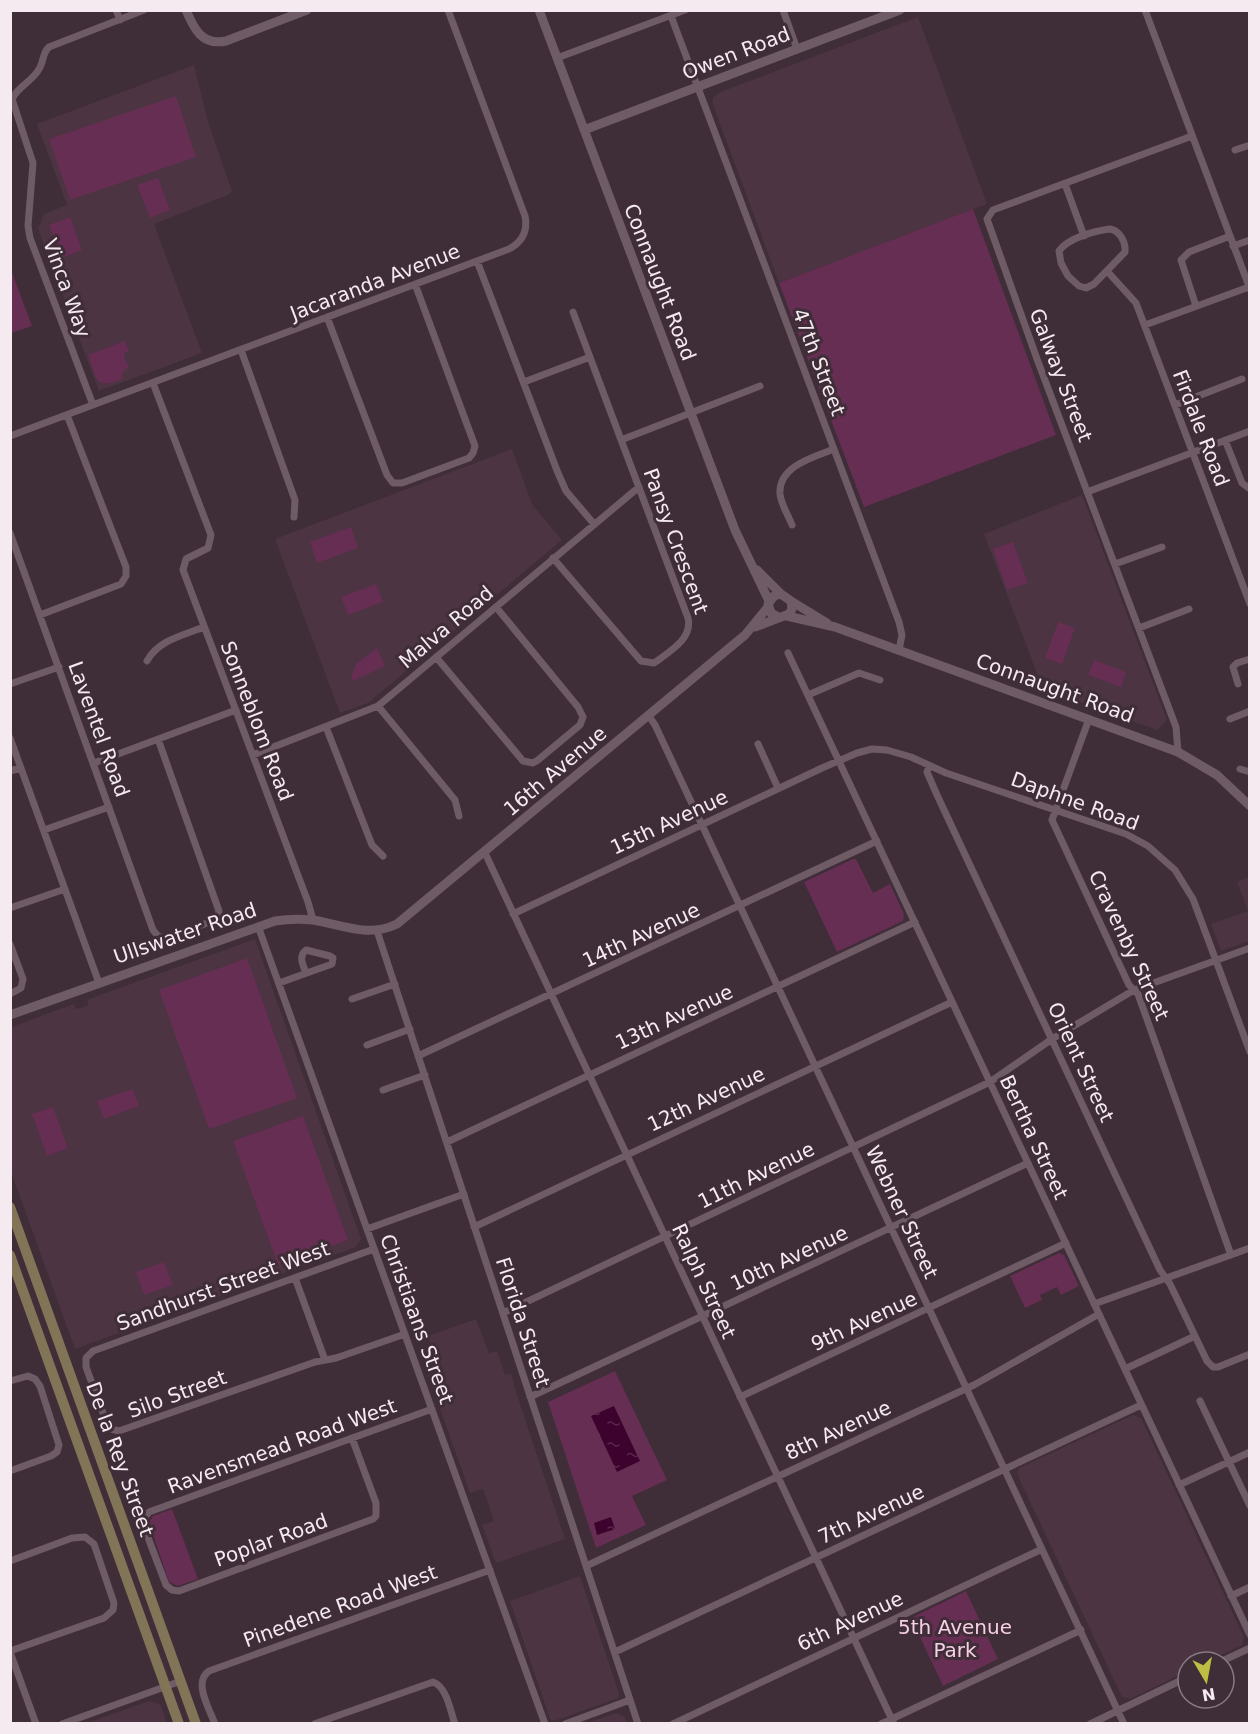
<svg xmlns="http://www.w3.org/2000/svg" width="1260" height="1734" font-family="'DejaVu Sans',sans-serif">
  <defs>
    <pattern id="water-ripples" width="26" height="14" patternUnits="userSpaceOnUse" patternTransform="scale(1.5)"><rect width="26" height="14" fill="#3d022d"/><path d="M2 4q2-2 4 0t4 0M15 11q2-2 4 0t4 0" fill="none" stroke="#5a274c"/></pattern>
  </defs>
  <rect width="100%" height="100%" fill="#3f2d38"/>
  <path fill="#4c3442" d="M918 17 987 204 779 283 713 105V98L718 93Z
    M194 65 209 125 232 191 228 195 154 224 202 353 99 391 38 229 44 214 67 205 37 124Z
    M512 449 532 504 562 540 368 703 340 713 275 539Z
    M1082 495 1167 720 1157 730 1043 689 984 534Z
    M1249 877V941L1221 951 1211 924 1248 911 1237 882Z
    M255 939 361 1239 356 1247 75 1349 11 1172V1027L74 1004 76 1009 87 1006 89 999Z
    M476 1319 489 1353 497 1351 505 1375 511 1373 514 1383H513L565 1539 496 1563 482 1525 494 1521 483 1489 470 1493 428 1375 439 1371 428 1336Z
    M1133 1415 1141 1418 1244 1637 1242 1645 1207 1662H1188V1671L1130 1699 1122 1697 1017 1474 1019 1468Z
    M580 1576 619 1694 618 1698 554 1721 550 1719 510 1601Z
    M149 1701 160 1704 167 1723H87Z
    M616 1713 625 1717 627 1723H587Z"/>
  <path fill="#652e52" d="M176 96 196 157 70 200 49 139Z
    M158 178 170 210 150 218 137 185Z
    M973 209 1056 435 864 507 779 283Z
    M70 217 82 250 62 258 49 225Z
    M10 267 32 326 11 333H10Z
    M125 341 129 351 124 354V358L129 366 122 373V379C94 390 97 379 88 355Z
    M351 527 358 548 317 563 310 542Z
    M1013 542 1028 583 1007 590 993 549Z
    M376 584 383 602 348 615 341 597Z
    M1058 622 1075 628 1062 664 1045 658Z
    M377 648 385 666 353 681 351 677 356 664Z
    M1094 660 1126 672 1121 687 1088 675Z
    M853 859H856L873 893 890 884 904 914 903 921 837 952 804 882Z
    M247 958 297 1098 209 1129 159 990Z
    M133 1089 139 1106 104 1119 97 1101Z
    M53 1107 68 1148 47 1156 32 1114Z
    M303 1116 348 1240 278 1265 233 1141Z
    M1059 1253 1064 1255 1079 1286 1061 1295 1057 1287 1040 1295 1042 1300 1025 1308 1010 1276Z
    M164 1262 173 1285 144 1295 136 1272Z
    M615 1371 667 1480 632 1496 646 1525 596 1548 548 1402Z
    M172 1509 198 1579 178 1586 169 1582 149 1523 153 1516Z
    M966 1591 998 1659 943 1686 911 1618Z"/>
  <path fill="url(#water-ripples)" d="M614 1406 640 1461 617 1472 591 1416Z
    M611 1517 615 1529 597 1535 594 1523Z"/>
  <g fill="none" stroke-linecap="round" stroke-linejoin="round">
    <path stroke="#6e5b66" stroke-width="7" d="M116 10 120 20
      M783 10 797 49
      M1145 10 1250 289
      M671 16 899 622 902 635 899 650
      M557 58 685 10
      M1235 150 1250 145
      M1065 184 1084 236
      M1110 229C1120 231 1126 242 1125 252L1094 284 1086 288 1079 286 1068 276 1061 263 1059 251C1068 238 1094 231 1110 229Z
      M1233 246 1250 240
      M477 261 558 473 566 491 594 524
      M1107 271 1136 303 1250 604
      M1196 306 1181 260 1189 252 1230 236
      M327 317 387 475 393 483H402L469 458 473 453 475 446 415 284
      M1145 325 1249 287
      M241 350 295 500 294 517
      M524 382 590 357
      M153 383 211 535 208 548 186 559 183 570 308 902 313 920
      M93 405 30 238 28 226 33 163 12 99C18 86 33 81 39 69 44 62 42 53 49 47L144 10
      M1175 405 1242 379
      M10 436 509 249C522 242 528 231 525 216L448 10
      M621 440 760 386
      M1225 440 1242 483 1250 489
      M1087 492 1250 431
      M792 525C788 515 781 504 780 494 778 466 814 457 834 449
      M10 533 153 930 158 936 165 938 213 921 217 918 219 911 158 739
      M553 558 641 661 654 663C669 652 693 639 688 618L573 312
      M1115 564 1162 547
      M40 615 121 584 126 576V567L67 415
      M1139 628 1189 609
      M788 653 1250 1635
      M436 657 523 761 533 763 538 760 580 725 583 717 578 707 496 607
      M147 661C158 640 184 635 204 627
      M10 684 59 667
      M1238 684 1233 667 1237 663 1250 659
      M808 695 859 673 880 680
      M378 706 455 800 459 816
      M649 716 655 725 1124 1724
      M1089 719 1052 820 1129 985 1138 994 1231 1255
      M1230 719 1250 711
      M326 727 372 845 383 856
      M10 738 99 983
      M758 744 778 788
      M1178 752 1176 727 1037 359 987 219 993 210 1192 136
      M253 755 378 706 639 487
      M94 763 236 710
      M929 766 927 772 937 795 1160 1270 1170 1284 1207 1361 1213 1367H1218L1250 1354
      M1240 769 1250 772
      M10 771 21 768
      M44 830 109 807
      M485 853 894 1724
      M10 908 65 889
      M513 914 822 768 857 753 872 749 887 750 911 757 946 773 1126 834 1148 846 1175 870 1193 899 1250 1052
      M258 926 545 1724
      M377 931 638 1724
      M10 944 23 979 21 988 10 994
      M279 983 332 964 333 958 330 956 306 950C298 956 303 965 306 973
      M352 999 395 984
      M367 1045 410 1029
      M418 1056 877 841
      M383 1090 425 1075
      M447 1142 915 922
      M474 1227 952 1002
      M367 1229 464 1194
      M374 1249 93 1351 86 1358V1367L107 1424 111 1429 119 1431 315 1362 336 1358 405 1334
      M295 1278 325 1360
      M1094 1304 1250 1248
      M503 1313 990 1082 1052 1039 1134 990 1250 948
      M1125 1369 1195 1336
      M10 1381 28 1376 35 1379 40 1386 59 1445 57 1452 51 1456 10 1471
      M530 1397 1028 1163
      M740 1397 1066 1243
      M1200 1401 1250 1506
      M352 1438 376 1503V1516L373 1519 179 1591 172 1590 166 1585 144 1527 145 1517 149 1512 432 1409
      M1179 1485 1250 1452
      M10 1561 72 1538 85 1537 94 1544 114 1603 113 1610 104 1618 10 1651
      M586 1566 974 1385 1099 1314
      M1231 1596 1250 1587
      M10 1652 36 1724
      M615 1652 1141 1405
      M1220 1662 1250 1648
      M62 1724 181 1681
      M215 1724C209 1708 193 1682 209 1671L490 1570
      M314 1724 433 1682C447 1687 450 1710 455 1724
      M565 1724 630 1700
      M673 1724 1042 1549
      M881 1724 1081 1630
      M1090 1724 1188 1677"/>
    <path stroke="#6e5b66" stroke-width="9" d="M186 10C194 29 202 46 226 41L307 10
      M539 10 735 530 769 601
      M584 130 900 10
      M757 570 781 594
      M791 601 827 623
      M787 616 835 627 1178 752 1217 775 1250 806
      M755 627 789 614 792 609 791 601 781 594 774 596 768 604 771 613 778 617
      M10 1015 275 921C288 919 301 919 313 920 343 925 368 938 397 924L745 635 768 607"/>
    <path stroke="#817457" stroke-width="10" d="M10 1207 196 1724
      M10 1255 179 1724"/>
  </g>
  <g text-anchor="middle" stroke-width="6" stroke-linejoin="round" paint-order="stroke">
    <g font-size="20" fill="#f6eaf1" stroke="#3f2d38">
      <text transform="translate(736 53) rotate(-21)" y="7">Owen Road</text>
      <text transform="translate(375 282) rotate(-21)" y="7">Jacaranda Avenue</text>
      <text transform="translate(660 282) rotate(69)" y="7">Connaught Road</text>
      <text transform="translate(67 288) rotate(70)" y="7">Vinca Way</text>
      <text transform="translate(819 362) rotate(69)" y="7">47th Street</text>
      <text transform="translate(1061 375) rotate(69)" y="7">Galway Street</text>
      <text transform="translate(1201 428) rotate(69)" y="7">Firdale Road</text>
      <text transform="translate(676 541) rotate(70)" y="7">Pansy Crescent</text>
      <text transform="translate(446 627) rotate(-40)" y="7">Malva Road</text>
      <text transform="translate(1055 688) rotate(20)" y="7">Connaught Road</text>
      <text transform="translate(257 721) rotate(69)" y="7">Sonneblom Road</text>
      <text transform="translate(99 729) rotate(70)" y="7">Laventel Road</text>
      <text transform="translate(555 771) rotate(-40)" y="7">16th Avenue</text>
      <text transform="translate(1075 801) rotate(20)" y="7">Daphne Road</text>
      <text transform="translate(669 822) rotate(-25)" y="7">15th Avenue</text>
      <text transform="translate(185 933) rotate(-19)" y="7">Ullswater Road</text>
      <text transform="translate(641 935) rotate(-25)" y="7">14th Avenue</text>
      <text transform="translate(1129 945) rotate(65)" y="7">Cravenby Street</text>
      <text transform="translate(674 1017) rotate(-25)" y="7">13th Avenue</text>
      <text transform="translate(1081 1062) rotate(65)" y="7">Orient Street</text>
      <text transform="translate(706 1099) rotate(-25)" y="7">12th Avenue</text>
      <text transform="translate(1034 1137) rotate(65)" y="7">Bertha Street</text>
      <text transform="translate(756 1175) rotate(-26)" y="7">11th Avenue</text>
      <text transform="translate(902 1212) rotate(65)" y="7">Webner Street</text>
      <text transform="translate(789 1258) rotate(-25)" y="7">10th Avenue</text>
      <text transform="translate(704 1281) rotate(65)" y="7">Ralph Street</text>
      <text transform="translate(223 1286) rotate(-20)" y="7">Sandhurst Street West</text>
      <text transform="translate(417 1319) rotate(70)" y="7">Christiaans Street</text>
      <text transform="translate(864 1321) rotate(-25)" y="7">9th Avenue</text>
      <text transform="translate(523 1322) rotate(72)" y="7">Florida Street</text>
      <text transform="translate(177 1394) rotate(-20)" y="7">Silo Street</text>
      <text transform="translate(838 1430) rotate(-25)" y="7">8th Avenue</text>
      <text transform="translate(282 1446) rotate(-20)" y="7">Ravensmead Road West</text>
      <text transform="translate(120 1459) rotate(70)" y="7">De la Rey Street</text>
      <text transform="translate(871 1514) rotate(-25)" y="7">7th Avenue</text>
      <text transform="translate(271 1540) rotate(-20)" y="7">Poplar Road</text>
      <text transform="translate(340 1606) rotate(-20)" y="7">Pinedene Road West</text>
      <text transform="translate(850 1621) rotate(-25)" y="7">6th Avenue</text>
    </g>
    <g font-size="20" fill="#f7d0e6" stroke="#3f2d38">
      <text x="955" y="1634">5th Avenue<tspan x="955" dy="23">Park</tspan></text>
    </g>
  </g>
  <rect width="1260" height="1734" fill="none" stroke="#f6eaf1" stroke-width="24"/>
  <g transform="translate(1206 1680) rotate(170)"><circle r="28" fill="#3f2d38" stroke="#887982" stroke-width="1.5"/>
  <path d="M0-4.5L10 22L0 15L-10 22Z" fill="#bebf42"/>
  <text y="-9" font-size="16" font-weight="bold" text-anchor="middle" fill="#f6eaf1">N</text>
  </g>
</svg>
